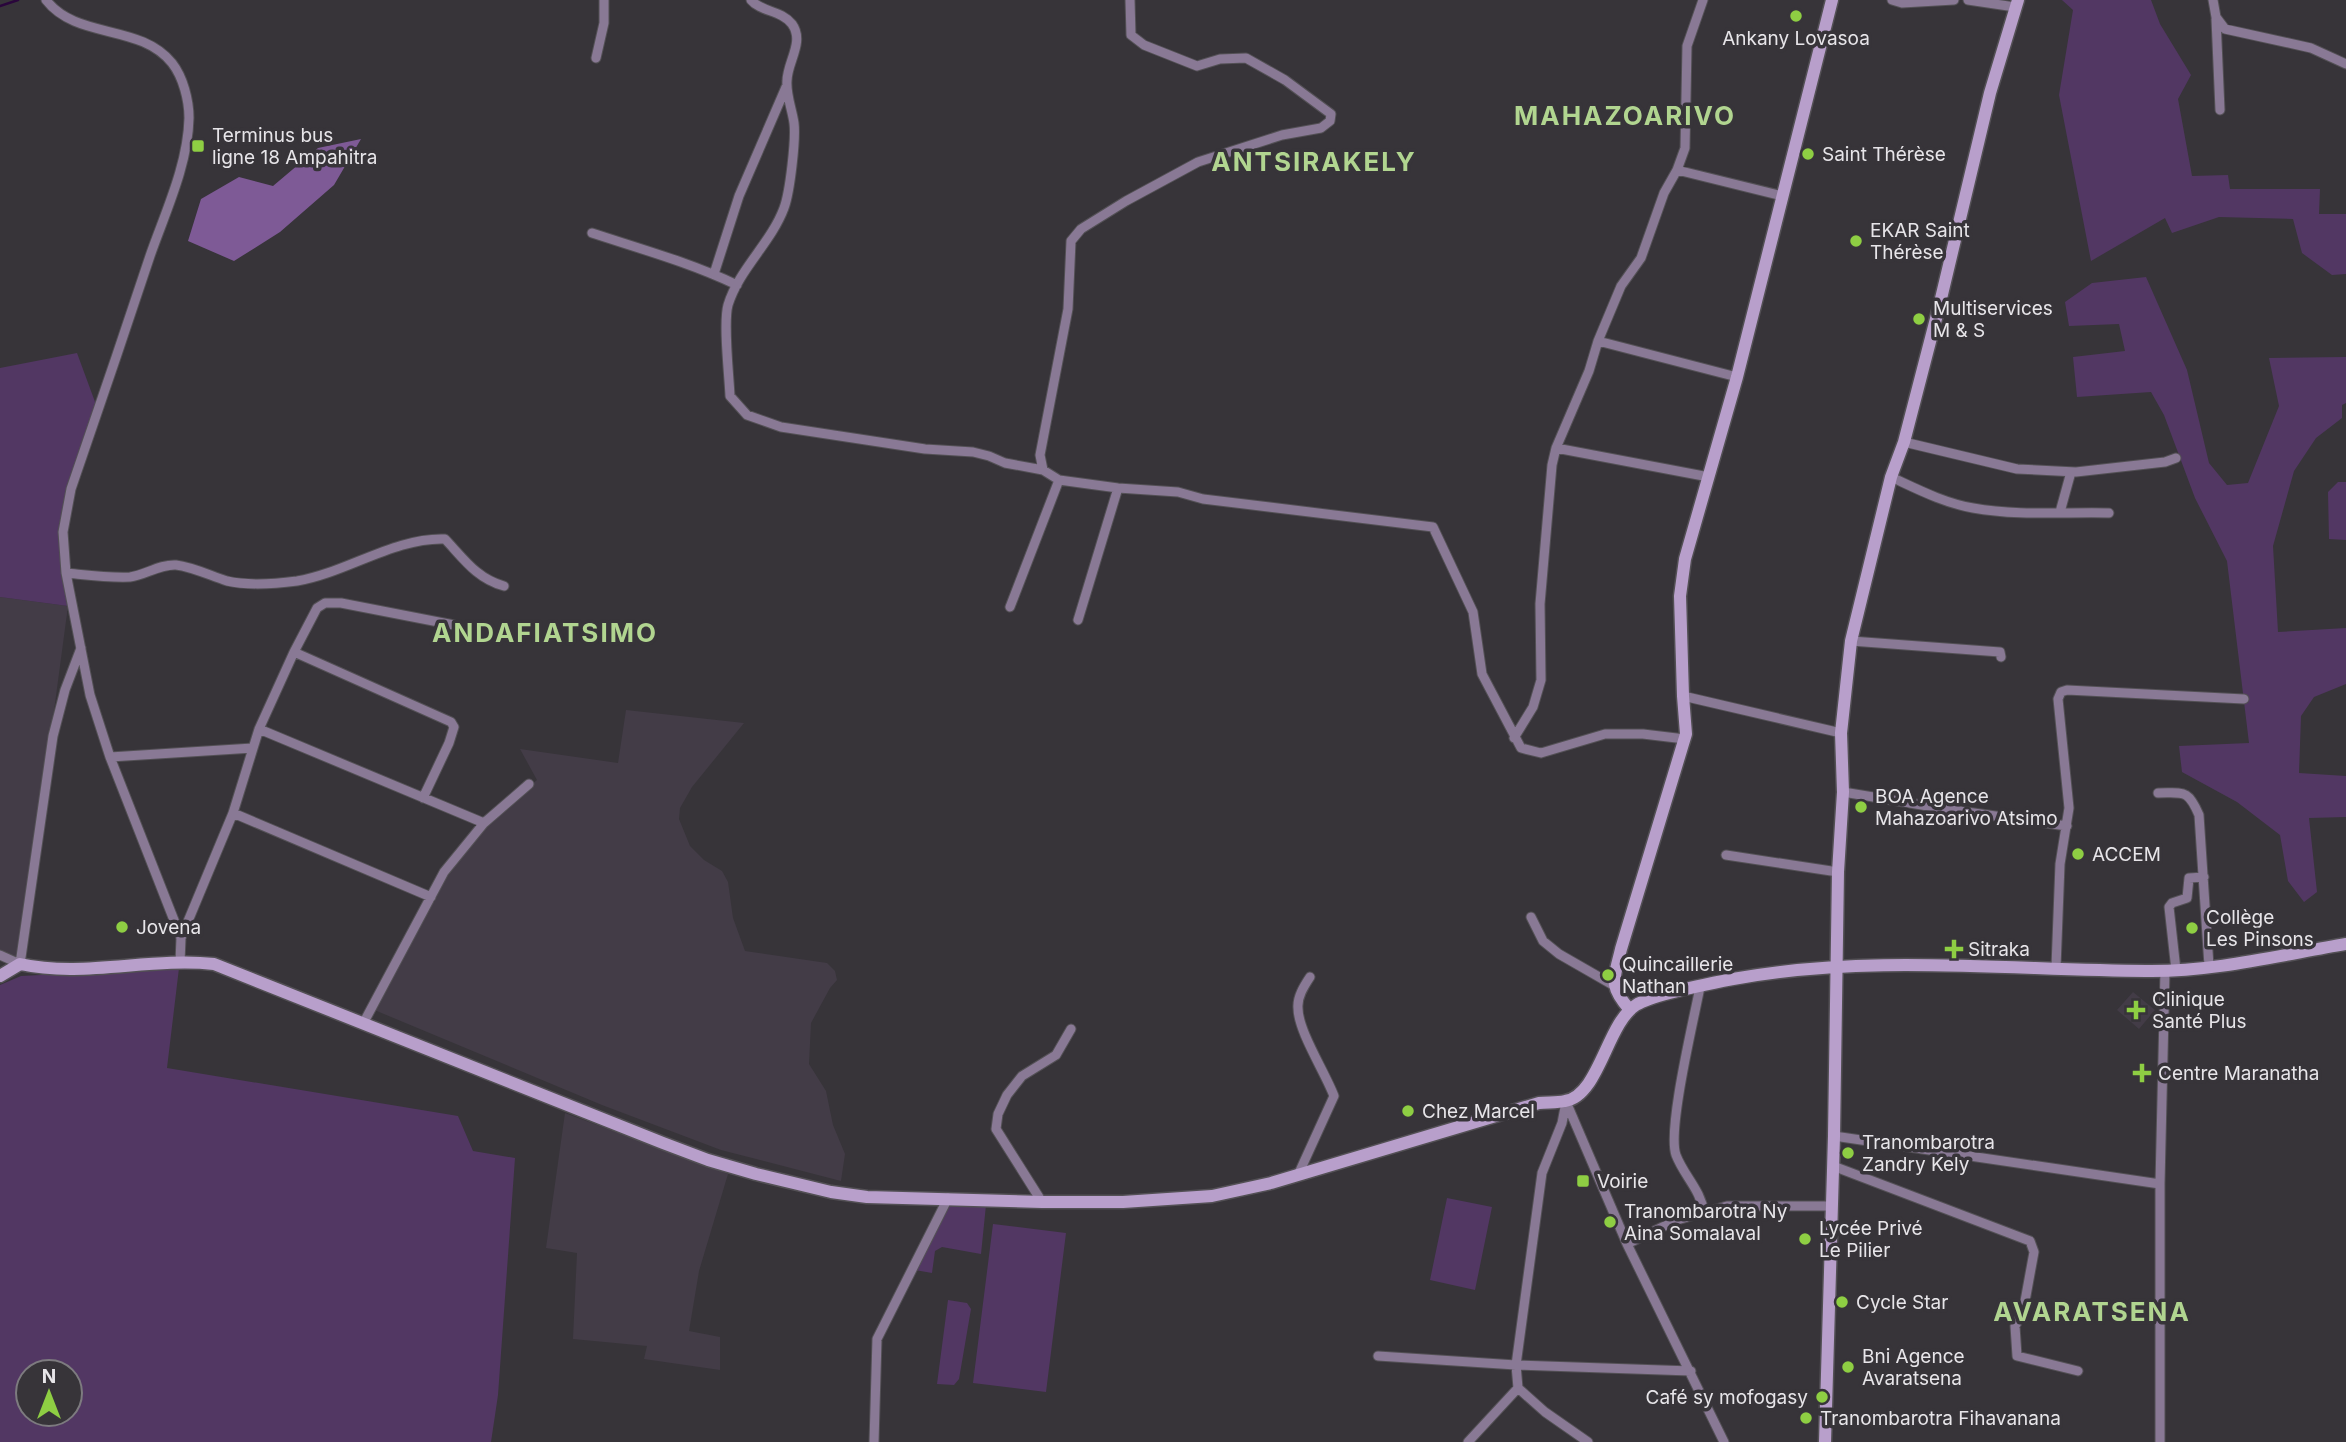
<svg xmlns="http://www.w3.org/2000/svg" width="2346" height="1442" font-family="Inter,sans-serif">
  <rect width="100%" height="100%" fill="#373439"/>
  <path fill="#433c47" d="M0 597 68 606 21 958 0 952Z
    M626 710 744 723 692 787 680 808 679 819 690 846 704 860 722 871 728 882 733 918 745 951 827 963 835 971 837 980 830 988 811 1023 809 1064 826 1091 833 1125 845 1154 841 1181 721 1150 602 1105 372 1009 444 872 484 823 537 780 520 749 618 763Z
    M2133 992 2155 1010 2139 1029 2117 1010Z
    M565 1113 728 1174 699 1271 689 1331 720 1337V1370L644 1359 647 1346 573 1339 577 1253 546 1248Z"/>
  <path fill="#523763" fill-rule="evenodd" d="M2062 0H2151L2160 24 2191 75 2178 99 2192 176 2228 175 2230 189H2320L2319 214H2346V274L2332 275 2302 253 2293 219 2219 217 2172 233 2165 218 2091 261 2059 95 2073 10Z
    M2146 277 2187 370 2209 463 2227 485 2248 483 2279 406 2269 358 2346 357V403L2342 405V418L2316 438 2294 471 2273 546 2278 632 2346 628V684L2314 697 2301 716 2299 773 2346 776V817L2309 818 2317 892 2304 902 2288 881 2280 835 2237 802 2182 772 2179 746 2249 743 2227 561 2195 498 2164 415 2151 392 2077 397 2073 357 2125 351 2119 324 2069 326 2065 302 2092 283Z
    M77 353 98 410 63 532 68 606 0 597V368Z
    M2338 482H2346V540L2329 539 2328 492Z
    M179 968 167 1068 458 1116 473 1151 515 1158 498 1395 491 1442H0V985L21 976ZM28 1372H70V1414H28Z
    M1447 1198 1492 1207 1475 1290 1430 1280Z
    M949 1204 986 1205 981 1254 942 1247 935 1251 932 1273 915 1270Z
    M993 1224 1066 1233 1046 1392 973 1383Z
    M948 1300 967 1303 971 1309 959 1379 954 1385 937 1384Z"/>
  <path fill="#7e5a96" d="M361 139 334 185 280 232 234 261 188 241 201 199 239 177 273 186 318 148Z"/>
  <g fill="none" stroke-linecap="round" stroke-linejoin="round">
    <path stroke="#2a053c" stroke-width="2.5" d="M0 6 18 0"/>
    <g stroke="#535055" stroke-width="11">
      <path id="street" d="M46 0C77 40 140 23 172 63 183 77 189 100 189 118 188 165 165 213 150 256 124 334 98 411 71 489L63 532 66 573 90 695 110 757 181 938 180 962
        M751 0C761 12 781 10 792 24 805 42 787 62 787 81 786 95 792 109 794 123 796 139 790 192 784 208 771 243 739 269 728 305 723 323 729 374 730 396L747 415 781 427 925 449 973 452 989 456 1005 463 1043 470 1059 480 1118 488 1178 492 1203 499 1433 527 1473 612 1482 674 1521 748 1541 753 1605 734H1643L1685 739
        M1892 0 1902 3 1954 0
        M1968 0 2015 7
        M2213 0 2216 17 2225 29 2311 48 2346 64
        M2216 19 2220 110
        M596 58 604 23V0
        M1677 170 1685 148 1687 46 1703 0
        M592 233C641 249 691 263 737 285
        M714 274 739 196 786 87
        M1598 341 1737 377
        M1904 442 2017 469 2076 472 2165 462 2176 458
        M1556 448 1709 477
        M1043 470 1040 455 1068 309 1071 241 1081 229 1126 201 1198 162 1282 135 1321 128 1330 121 1331 114 1285 80 1246 58 1220 59 1197 66 1144 45 1131 35 1130 0
        M1891 477C1917 489 1944 503 1973 508 2017 516 2064 512 2109 513
        M2060 512 2071 472
        M66 573C87 575 109 578 130 577 145 575 160 564 176 565 193 567 211 576 227 581 249 586 274 584 297 581 346 573 395 537 445 539 463 558 477 579 504 586
        M1010 607 1059 480
        M1078 620 1118 488
        M1851 641 2000 652 2001 657
        M294 652 451 722 454 727 449 743 423 798
        M1683 696 1841 733
        M259 729 484 823
        M1514 738 1533 707 1541 680 1540 604 1552 465 1556 448 1589 371 1598 341 1621 286 1641 258 1664 193 1677 170 1783 196
        M110 757 253 748
        M1843 792 1952 810 2067 826
        M2158 793C2184 793 2188 789 2199 815L2209 966
        M233 813 431 897
        M1726 855 1838 872
        M1531 917 1543 941 1559 954 1613 985
        M181 938 233 813 259 729 294 652 317 608 325 603H341L454 625
        M0 955 20 964 53 736 65 690 81 648
        M2056 967 2060 864 2069 808 2058 699 2061 692 2067 690 2244 699
        M2176 970 2169 907 2172 903 2187 898 2189 878 2204 877
        M1700 987C1694 1019 1667 1130 1676 1155 1684 1176 1701 1190 1704 1213
        M364 1022 444 872 484 823 529 784
        M1566 1102 1562 1123 1542 1173 1516 1365 1518 1388 1545 1412 1588 1442
        M1567 1104 1627 1244 1724 1442
        M1834 1136 2160 1184
        M1833 1166 2030 1241 2034 1252 2023 1312 2015 1326 2017 1356 2078 1371
        M1298 1175 1334 1096C1325 1072 1298 1031 1298 1008 1297 997 1304 986 1310 977
        M1042 1202 996 1129 998 1114 1007 1095 1022 1076 1056 1055 1071 1029
        M1627 1244 1677 1220 1727 1206H1832
        M1378 1356 1516 1365 1691 1371
        M874 1442 877 1339 948 1198
        M1468 1442 1518 1388
        M2160 1442V1184L2165 971"/>
    </g>
    <g stroke="#535055" stroke-width="15">
      <path id="secondary" d="M0 976 20 964C83 978 150 957 214 964L663 1143 708 1160 756 1174 831 1192 867 1197 1042 1202H1123L1212 1196 1271 1183 1539 1103C1548 1102 1557 1103 1565 1101 1599 1096 1607 1023 1636 1005 1652 995 1712 983 1733 979 1870 954 2008 970 2146 971 2213 972 2281 955 2346 944
        M1630 1010C1608 985 1614 979 1621 949L1686 734 1683 696 1680 596 1685 559 1737 377 1832 0
        M1825 1442 1834 1136 1838 872 1843 792 1841 733 1851 641 1891 477 1904 442 1939 307 1990 93 2018 0"/>
    </g>
    <use href="#street" stroke="#897995" stroke-width="9"/>
    <use href="#secondary" stroke="#b89fcb" stroke-width="12"/>
  </g>
  <g fill="#8ece43" stroke="#373439" stroke-width="2.5">
    <circle cx="1796" cy="16" r="7"/>
    <rect x="191" y="139" width="14" height="14" rx="3.5"/>
    <circle cx="1808" cy="154" r="7"/>
    <circle cx="1856" cy="241" r="7"/>
    <circle cx="1919" cy="319" r="7"/>
    <circle cx="1861" cy="807" r="7"/>
    <circle cx="2078" cy="854" r="7"/>
    <circle cx="122" cy="927" r="7"/>
    <circle cx="2192" cy="928" r="7"/>
    <path d="M1950.5 938.5h7v7h7v7h-7v7h-7v-7h-7v-7h7z"/>
    <circle cx="1608" cy="975" r="7"/>
    <path d="M2132.5 999.5h7v7h7v7h-7v7h-7v-7h-7v-7h7z"/>
    <path d="M2138.5 1062.5h7v7h7v7h-7v7h-7v-7h-7v-7h7z"/>
    <circle cx="1408" cy="1111" r="7"/>
    <circle cx="1848" cy="1153" r="7"/>
    <rect x="1576" y="1174" width="14" height="14" rx="3.5"/>
    <circle cx="1610" cy="1222" r="7"/>
    <circle cx="1805" cy="1239" r="7"/>
    <circle cx="1842" cy="1302" r="7"/>
    <circle cx="1848" cy="1367" r="7"/>
    <circle cx="1822" cy="1397" r="7"/>
    <circle cx="1806" cy="1418" r="7"/>
  </g>
  <g text-anchor="middle" stroke-width="7" stroke-linejoin="round" paint-order="stroke">
    <g font-size="19" fill="#e7e5e9" stroke="#373439" text-anchor="start">
      <text x="1796" y="45" text-anchor="middle">Ankany Lovasoa</text>
      <text x="212" y="142">Terminus bus<tspan x="212" dy="22">ligne 18 Ampahitra</tspan></text>
      <text x="1822" y="161">Saint Thérèse</text>
      <text x="1870" y="237">EKAR Saint<tspan x="1870" dy="22">Thérèse</tspan></text>
      <text x="1933" y="315">Multiservices<tspan x="1933" dy="22">M &amp; S</tspan></text>
      <text x="1875" y="803">BOA Agence<tspan x="1875" dy="22">Mahazoarivo Atsimo</tspan></text>
      <text x="2092" y="861">ACCEM</text>
      <text x="2206" y="924">Collège<tspan x="2206" dy="22">Les Pinsons</tspan></text>
      <text x="136" y="934">Jovena</text>
      <text x="1968" y="956">Sitraka</text>
      <text x="1622" y="971">Quincaillerie<tspan x="1622" dy="22">Nathan</tspan></text>
      <text x="2152" y="1006">Clinique<tspan x="2152" dy="22">Santé Plus</tspan></text>
      <text x="2158" y="1080">Centre Maranatha</text>
      <text x="1422" y="1118">Chez Marcel</text>
      <text x="1862" y="1149">Tranombarotra<tspan x="1862" dy="22">Zandry Kely</tspan></text>
      <text x="1597" y="1188">Voirie</text>
      <text x="1624" y="1218">Tranombarotra Ny<tspan x="1624" dy="22">Aina Somalaval</tspan></text>
      <text x="1819" y="1235">Lycée Privé<tspan x="1819" dy="22">Le Pilier</tspan></text>
      <text x="1856" y="1309">Cycle Star</text>
      <text x="1862" y="1363">Bni Agence<tspan x="1862" dy="22">Avaratsena</tspan></text>
      <text x="1808" y="1404" text-anchor="end">Café sy mofogasy</text>
      <text x="1820" y="1425">Tranombarotra Fihavanana</text>
    </g>
    <g font-size="26" font-weight="bold" letter-spacing="2" fill="#b1d590" stroke="#373439">
      <text x="1625" y="125">MAHAZOARIVO</text>
      <text x="1314" y="171">ANTSIRAKELY</text>
      <text x="545" y="642">ANDAFIATSIMO</text>
      <text x="2092" y="1321">AVARATSENA</text>
    </g>
  </g>
  <g transform="translate(49 1393)"><circle r="33" fill="#373439" stroke="#7d7b7f" stroke-width="2"/>
  <path d="M0-5L12 26L0 18L-12 26Z" fill="#8ece43"/>
  <text y="-10" font-size="19" font-weight="bold" text-anchor="middle" fill="#e7e5e9">N</text>
  </g>
</svg>
